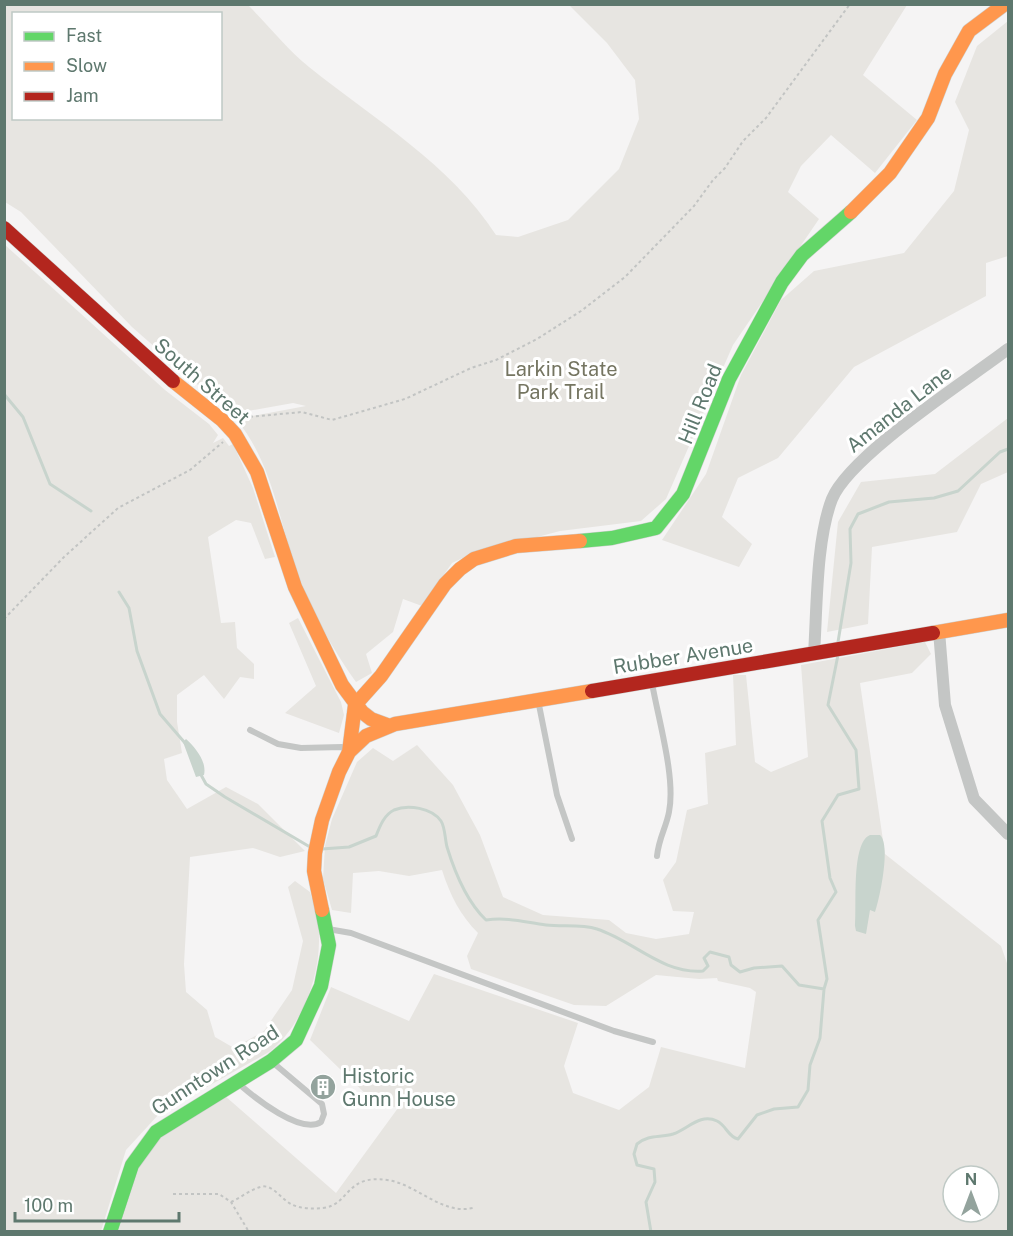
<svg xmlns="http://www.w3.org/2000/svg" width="1013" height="1236" font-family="'Public Sans',sans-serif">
  <rect width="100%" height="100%" fill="#f5f4f4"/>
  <path fill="#e7e5e1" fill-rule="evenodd" d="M4 5H248C268 25 287 49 309 67 374 119 450 164 496 235L518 237 568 220 619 169 639 119 635 80 607 43 569 5H907L863 75 917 120 875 173 831 135 801 166 788 192 819 219 733 345 666 499 641 521 560 531 469 555 452 563 422 606 403 599 393 632 366 654 372 673 356 682C326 640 302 593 288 543 275 499 266 455 236 419L306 406 293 403 231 414 132 327 21 212 5 202ZM14 14H220V118H14Z
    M1008 21V256L986 263V296L854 367 778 458 738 478 722 517 752 544 739 567 662 540 706 474 741 375 781 300 814 271 904 253 954 191 969 130 955 102 977 46Z
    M4 244 165 390 209 424 218 435 213 443 223 438 229 446 233 444 253 488 275 557 265 559 251 523 236 520 208 537 221 623 235 622 237 648 254 664V679L240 677 224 699 204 675 177 695V722L182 753 164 759 167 780 187 809 226 787 258 804 305 851 280 857 253 848 190 857 184 964 186 992 207 1010 215 1037 234 1048 264 1031 292 990 303 941 288 887 295 881 310 892C313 902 317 913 318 923 324 968 304 1025 269 1052L159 1114 126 1150 101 1231H5Z
    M1008 418V472L981 484 957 532 872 547 868 624 827 632 838 522 861 482 935 474Z
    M298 618 341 702 344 715 339 733 285 713 316 686 289 623Z
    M925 642 931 654 912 673 860 683 885 854 1001 946 1008 966V1231L118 1232 141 1161 157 1139 225 1096 336 1193 398 1108 374 1102 310 1040 331 987 409 1021 434 974 578 1023 564 1066 573 1093 619 1110 649 1087 661 1047 745 1068 756 992 750 988 718 981 717 978 699 979 656 975 606 1006 574 1005 471 969 467 956 478 933C460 915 450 895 442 870L409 876 379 871 353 873 351 913 332 910 323 879 325 846 332 819 357 762 373 748 393 761 417 745 453 785 480 835 503 897 543 915 609 920 626 933 656 939 689 934 694 912 673 911 663 880 676 862 687 810 708 804 705 753 736 745 733 675H746L755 762 771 772 808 757 801 665ZM953 1176H989V1212H953Z"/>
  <path fill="#c8d4cd" d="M186 739C196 748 207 762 204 775L196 777 183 742Z
    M870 835H880C891 845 880 897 875 912L870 910 866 934 856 931 855 926C857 905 851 843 870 835Z"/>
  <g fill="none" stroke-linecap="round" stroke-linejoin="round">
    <path stroke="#c8d4cd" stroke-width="3" d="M4 394 23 417 50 484 91 511
      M119 592 129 608 137 651 160 714 185 743
      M838 642 851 563 850 529 858 514 889 502 934 498 958 491 1000 452 1008 449
      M200 773 206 784 225 797 310 847
      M322 849 349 847 376 836C380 826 384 815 394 810 408 804 432 808 441 821 445 827 445 839 447 847 455 873 466 901 486 920 508 917 524 922 546 925 562 927 581 924 597 929 634 941 662 974 703 971L708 966 704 958 710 952 729 957 731 965 740 972 754 968 782 966 799 985 824 989
      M651 1232 646 1202 655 1182 654 1169 637 1165 634 1154 637 1144C649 1134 660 1138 673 1134 688 1129 700 1113 717 1121 726 1125 728 1137 738 1139L757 1115 774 1109 798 1107 808 1090 810 1065 820 1038 824 989 827 979 818 920 836 892 830 878 822 821 838 795 859 789 856 750 828 705 838 655"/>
    <g stroke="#ced0cf" stroke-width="15">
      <path id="fast" d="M580 541 612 538 656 528 683 494 729 379 782 282 802 255 851 212
        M110 1232 132 1165 156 1132 271 1061 296 1040 321 986 329 945 322 910"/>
    </g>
    <g stroke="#ced0cf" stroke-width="15">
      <path id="slow" d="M851 212 890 173 928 118 945 74 969 31 1005 4
        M173 381 222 420 235 434 257 472 295 587 342 685 362 712 371 719 390 726
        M933 633 1008 620
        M349 752 355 705 381 676 445 584 460 569 474 559 516 546 580 541
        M322 910 314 871 315 853 322 820 339 772 349 752 366 736 395 724 592 691"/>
    </g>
    <g stroke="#ced0cf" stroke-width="15">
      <path id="jam" d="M4 228 173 381
        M592 691 933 633"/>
    </g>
    <path stroke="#c2c4c3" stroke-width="2" stroke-dasharray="3 3" stroke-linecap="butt" d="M238 418 302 412 332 420 405 399 471 368 496 360 537 339 581 311 625 277 694 206 713 180 725 168 743 141 766 118 850 4
      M4 619 64 557 118 508 190 470 223 442
      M173 1194H219L231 1202 249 1232
      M231 1202C240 1198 250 1190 260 1187 272 1183 281 1199 291 1204 300 1209 313 1209 323 1208 350 1205 345 1174 387 1180 417 1184 441 1215 473 1208
      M164 1232V1231"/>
    <path stroke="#c4c6c5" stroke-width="6" d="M652 683C658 718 676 778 669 812 666 828 659 837 657 856
      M538 700 557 795 572 839
      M250 730 278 744 301 748 342 747 346 750
      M328 929 351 933 614 1031 653 1042
      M239 1084C255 1098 301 1135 321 1122L324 1114 322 1104 271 1061"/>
    <path stroke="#c4c6c5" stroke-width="12" d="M939 631 945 705 974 799 1008 834
      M814 654C817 609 816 540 832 499 850 455 966 381 1008 349"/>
    <use href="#fast" stroke="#63d668" stroke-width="14"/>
    <use href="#slow" stroke="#ff974d" stroke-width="14"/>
    <use href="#jam" stroke="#b3261e" stroke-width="14"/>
  </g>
  <defs>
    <g id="building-disc" transform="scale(1.35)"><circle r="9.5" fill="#93a39d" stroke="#fff"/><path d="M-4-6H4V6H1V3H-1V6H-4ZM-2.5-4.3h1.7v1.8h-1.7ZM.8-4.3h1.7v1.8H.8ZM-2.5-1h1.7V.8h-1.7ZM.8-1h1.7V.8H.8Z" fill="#fff"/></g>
  </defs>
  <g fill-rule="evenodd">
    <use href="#building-disc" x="323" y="1087"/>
  </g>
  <g text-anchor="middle" stroke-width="6" stroke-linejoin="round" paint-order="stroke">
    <g font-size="20" fill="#757561" stroke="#fff">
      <text x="561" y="376">Larkin State<tspan x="561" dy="23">Park Trail</tspan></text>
    </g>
    <g font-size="20" fill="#5e786e" stroke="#fff">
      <text transform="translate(202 381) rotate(41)" y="7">South Street</text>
      <text transform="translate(700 404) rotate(-68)" y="7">Hill Road</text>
      <text transform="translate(899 409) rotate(-38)" y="7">Amanda Lane</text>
      <text transform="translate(683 656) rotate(-9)" y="7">Rubber Avenue</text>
      <text transform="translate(215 1070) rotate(-33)" y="7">Gunntown Road</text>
    </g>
    <g font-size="20" fill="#5e786e" stroke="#fff" text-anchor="start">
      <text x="342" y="1083">Historic<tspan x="342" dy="23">Gunn House</tspan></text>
    </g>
  </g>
  <rect width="1013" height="1236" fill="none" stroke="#5e786e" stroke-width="12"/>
  <rect x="12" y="12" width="210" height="108" fill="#ffffff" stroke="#bfc9c5" stroke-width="1.5"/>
  <rect x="24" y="32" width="30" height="9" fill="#63d668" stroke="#bfc9c5" stroke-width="1.5"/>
  <text x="66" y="42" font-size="18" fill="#5e786e">Fast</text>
  <rect x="24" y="62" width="30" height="9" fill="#ff974d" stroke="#bfc9c5" stroke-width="1.5"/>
  <text x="66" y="72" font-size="18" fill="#5e786e">Slow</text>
  <rect x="24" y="92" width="30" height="9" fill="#b3261e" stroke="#bfc9c5" stroke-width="1.5"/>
  <text x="66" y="102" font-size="18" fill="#5e786e">Jam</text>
  <g transform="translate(971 1194)"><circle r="28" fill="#ffffff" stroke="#bfc9c5" stroke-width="1.5"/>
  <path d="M0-4.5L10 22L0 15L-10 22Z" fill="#93a39d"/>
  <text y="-9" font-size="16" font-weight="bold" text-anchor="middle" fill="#5e786e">N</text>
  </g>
  <path d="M15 1212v9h164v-9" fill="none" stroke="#5e786e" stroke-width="3"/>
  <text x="24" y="1212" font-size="18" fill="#5e786e" stroke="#ffffff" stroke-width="4.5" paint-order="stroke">100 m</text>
</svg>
